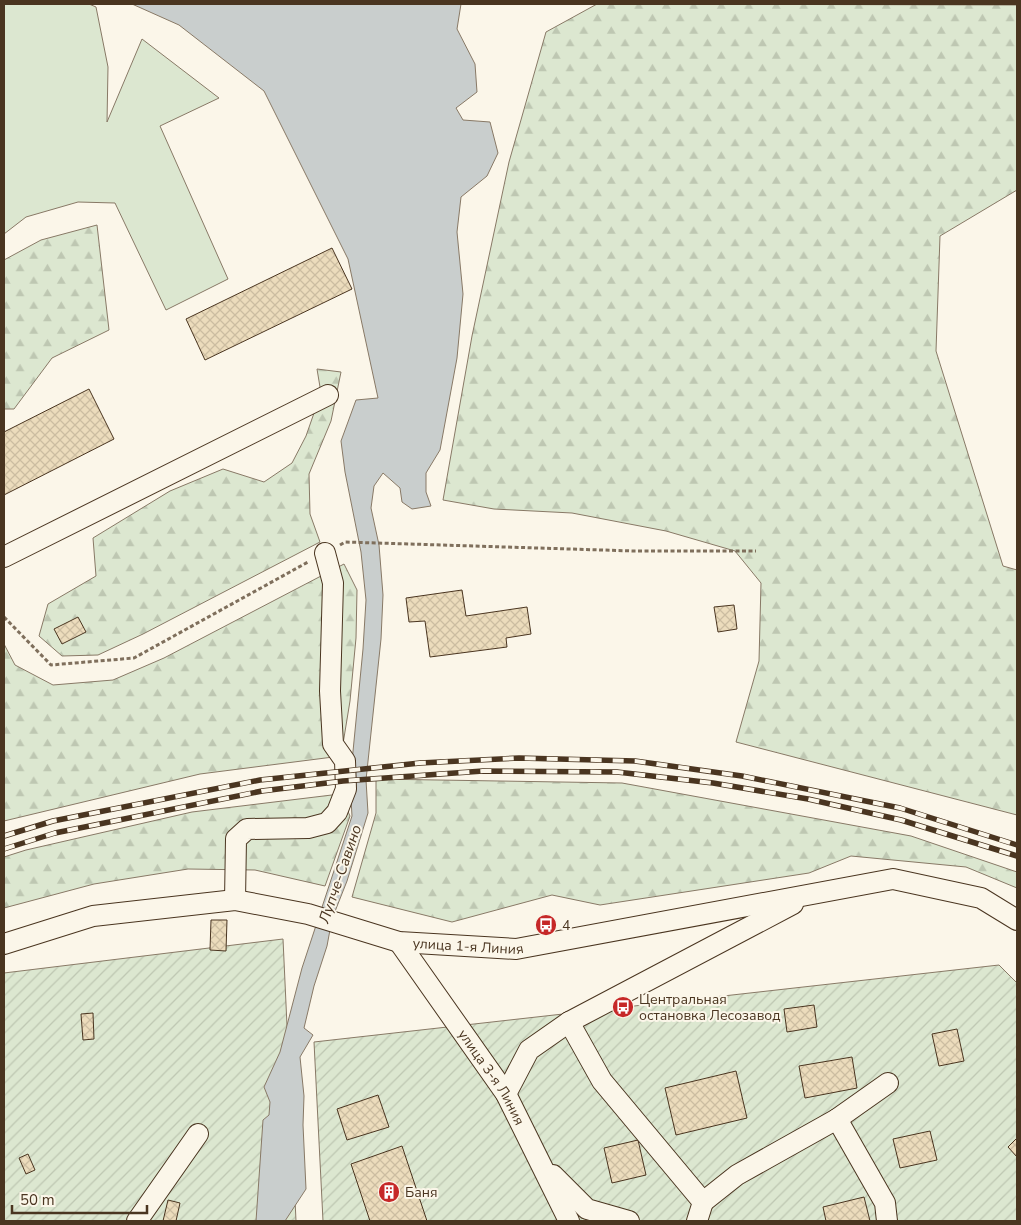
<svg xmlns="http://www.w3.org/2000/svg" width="1021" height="1225" font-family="'Nunito Sans',sans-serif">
  <defs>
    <pattern id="forest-firs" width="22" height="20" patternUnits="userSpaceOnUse" patternTransform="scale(1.25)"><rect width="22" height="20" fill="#dce7d0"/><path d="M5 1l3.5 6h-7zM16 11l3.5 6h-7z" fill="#bec7b2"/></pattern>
    <pattern id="garden-furrows" width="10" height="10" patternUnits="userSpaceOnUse" patternTransform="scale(1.25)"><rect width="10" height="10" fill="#dce7d0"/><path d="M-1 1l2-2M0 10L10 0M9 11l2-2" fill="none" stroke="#bec7b2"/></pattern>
    <pattern id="building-cross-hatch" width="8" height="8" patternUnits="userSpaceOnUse" patternTransform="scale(1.25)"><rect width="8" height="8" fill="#ecdcbc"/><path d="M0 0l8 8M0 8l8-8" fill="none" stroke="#ccbda1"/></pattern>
  </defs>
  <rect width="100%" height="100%" fill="#fbf6e9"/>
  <path fill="#dce7d0" stroke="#887966" d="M4 4H89L96 7 108 67 107 122 142 39 219 98 160 126 228 279 166 310 115 203 78 202 26 217 4 234Z"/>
  <path fill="url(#forest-firs)" stroke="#887966" d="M597 4 1017 5V190L940 236 936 351 1003 566 1017 570V815L736 742 759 661 761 583 735 551 666 531 572 513 494 509 443 500 472 336 509 162 546 32Z
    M97 225 109 330 52 358 14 409H4V260L41 240Z
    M317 369 341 372 331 421 309 474 310 514 320 542 143 634 98 655 62 656 39 636 48 604 96 576 93 538 170 491 223 469 264 482 292 463 306 436 321 393Z
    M344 564 357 590 356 638 350 701 341 756 200 774 4 821V644L15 665 53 685 113 680 164 658Z
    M376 779 622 783 911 836 1017 872V888L966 867 851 856 809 873 600 905 552 895 452 922 352 897 376 813Z
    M340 794 350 816 325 886 255 870 188 869 94 884 4 908V857L26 850 192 812Z"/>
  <path fill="url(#garden-furrows)" stroke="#887966" d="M283 939 296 1221H4V973Z
    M999 965 1017 983V1221H323L314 1042Z"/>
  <path fill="#c9cecd" stroke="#887966" d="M132 4H461L457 29 475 64 477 92 456 108 463 120 490 122 498 153 487 176 461 197 457 232 463 294 457 358 440 450 426 473V492L431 506 412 509 402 502 400 488 383 473 374 486 371 508 379 545 383 595 381 639 366 780 368 813 347 881 332 919 327 946 314 986 304 1028 313 1035 300 1057 304 1096 303 1125 306 1189 285 1221H256L263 1120 269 1115 270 1102 264 1087 280 1052 302 968 352 816 350 782 363 649 366 600 361 552 345 472 341 441 356 400 378 398 348 259 264 91 179 25Z"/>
  <path fill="url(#building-cross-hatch)" stroke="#4a3520" d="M332 248 352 289 205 360 186 319Z
    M89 389 114 439 4 495V432Z
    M462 590 466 616 527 607 531 634 506 638 507 647 430 657 425 621 409 622 406 598Z
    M734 605 737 629 718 632 714 607Z
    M78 617 86 632 62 644 54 629Z
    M211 920H227L226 951 210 950Z
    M814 1005 817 1027 787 1032 784 1009Z
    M93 1013 94 1039 83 1040 81 1014Z
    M957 1029 964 1061 939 1066 932 1034Z
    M852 1057 857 1088 805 1098 799 1066Z
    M736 1071 747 1118 676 1135 665 1088Z
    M378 1095 389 1127 347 1140 337 1109Z
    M930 1131 937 1160 900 1168 893 1139Z
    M1017 1138V1157L1008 1147Z
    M638 1140 646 1175 612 1183 604 1148Z
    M402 1146 427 1221H370L351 1164Z
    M28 1154 35 1170 26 1174 19 1158Z
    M864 1197 870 1221H826L823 1207Z
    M168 1200 180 1203 176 1221H163Z"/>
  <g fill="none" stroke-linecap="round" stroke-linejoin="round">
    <g stroke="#4a3520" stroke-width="22">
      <g id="minor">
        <path d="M4 557 328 395"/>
        <path d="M235 900 236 839 247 829 308 828 327 823 337 812 346 789 345 761 333 744 330 691 333 583 325 553"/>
        <path id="s1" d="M399 942 506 1094 569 1221"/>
        <path id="s2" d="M4 944 93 916 235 900 308 914 399 942 516 949 893 879 981 898 1017 920"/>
        <path d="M569 1022 602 1081 703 1202 697 1221"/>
        <path d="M506 1094 529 1050 569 1022 793 904"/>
        <path d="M837 1119 888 1083"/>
        <path d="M553 1175 587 1209 629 1221"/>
        <path d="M703 1202 737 1175 837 1119 885 1203 887 1221"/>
        <path d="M137 1221 198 1134"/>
      </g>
    </g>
    <path stroke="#7f6f5c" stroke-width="3" stroke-dasharray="4 2.5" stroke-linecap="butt" d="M340 545 345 542 634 551H756
      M4 617 51 665 134 658 308 562"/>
    <use href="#minor" stroke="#fbf6e9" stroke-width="20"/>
    <g stroke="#4a3520" stroke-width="5.5">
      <path id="rail" d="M4 836 53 821 260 780 420 763 519 758 635 761 742 776 900 808 1017 845
        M4 849 55 833 262 791 343 781 483 771 617 772 713 783 808 799 901 820 1017 856"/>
    </g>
    <use href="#rail" stroke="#fbf6e9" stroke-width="4" stroke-dasharray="11" stroke-linecap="butt"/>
  </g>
  <defs>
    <g id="bus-disc" transform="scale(1.125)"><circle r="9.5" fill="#c62828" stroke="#fbf6e9"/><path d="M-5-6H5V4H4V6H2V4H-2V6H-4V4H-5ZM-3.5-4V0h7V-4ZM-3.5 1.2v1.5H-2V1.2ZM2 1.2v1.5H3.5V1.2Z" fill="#fff"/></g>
    <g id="building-disc" transform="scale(1.125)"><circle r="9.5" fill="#c62828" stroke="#fbf6e9"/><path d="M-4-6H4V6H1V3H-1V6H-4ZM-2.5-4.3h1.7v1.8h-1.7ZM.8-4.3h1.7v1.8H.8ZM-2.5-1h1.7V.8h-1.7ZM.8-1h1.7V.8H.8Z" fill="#fff"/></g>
  </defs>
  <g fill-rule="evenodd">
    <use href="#bus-disc" x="546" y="925"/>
    <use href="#bus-disc" x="623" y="1007"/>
    <use href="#building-disc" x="389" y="1192"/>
  </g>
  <g text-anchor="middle" stroke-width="4" stroke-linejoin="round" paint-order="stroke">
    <g font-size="14" fill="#4a3520" stroke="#fbf6e9" text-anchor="start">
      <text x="562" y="930">4</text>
      <text x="639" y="1004">Центральная<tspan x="639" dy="16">остановка Лесозавод</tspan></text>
      <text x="405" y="1197">Баня</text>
    </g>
    <g font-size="14" fill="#4a3520" stroke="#fbf6e9">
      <text dy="5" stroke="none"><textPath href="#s2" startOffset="475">улица 1-я Линия</textPath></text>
      <text dy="5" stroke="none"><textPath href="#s1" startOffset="164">улица 3-я Линия</textPath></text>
    </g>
    <g font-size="15" font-style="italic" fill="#4a3520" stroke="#fbf6e9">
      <text transform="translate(340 874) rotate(-71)" y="5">Лупче-Савино</text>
    </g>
  </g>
  <rect width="1021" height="1225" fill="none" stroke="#4a3520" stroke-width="10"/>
  <path d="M12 1205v8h135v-8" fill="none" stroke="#4a3520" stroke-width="2.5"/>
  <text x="20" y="1205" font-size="15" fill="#4a3520" stroke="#fbf6e9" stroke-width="4" paint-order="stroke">50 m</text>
</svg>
